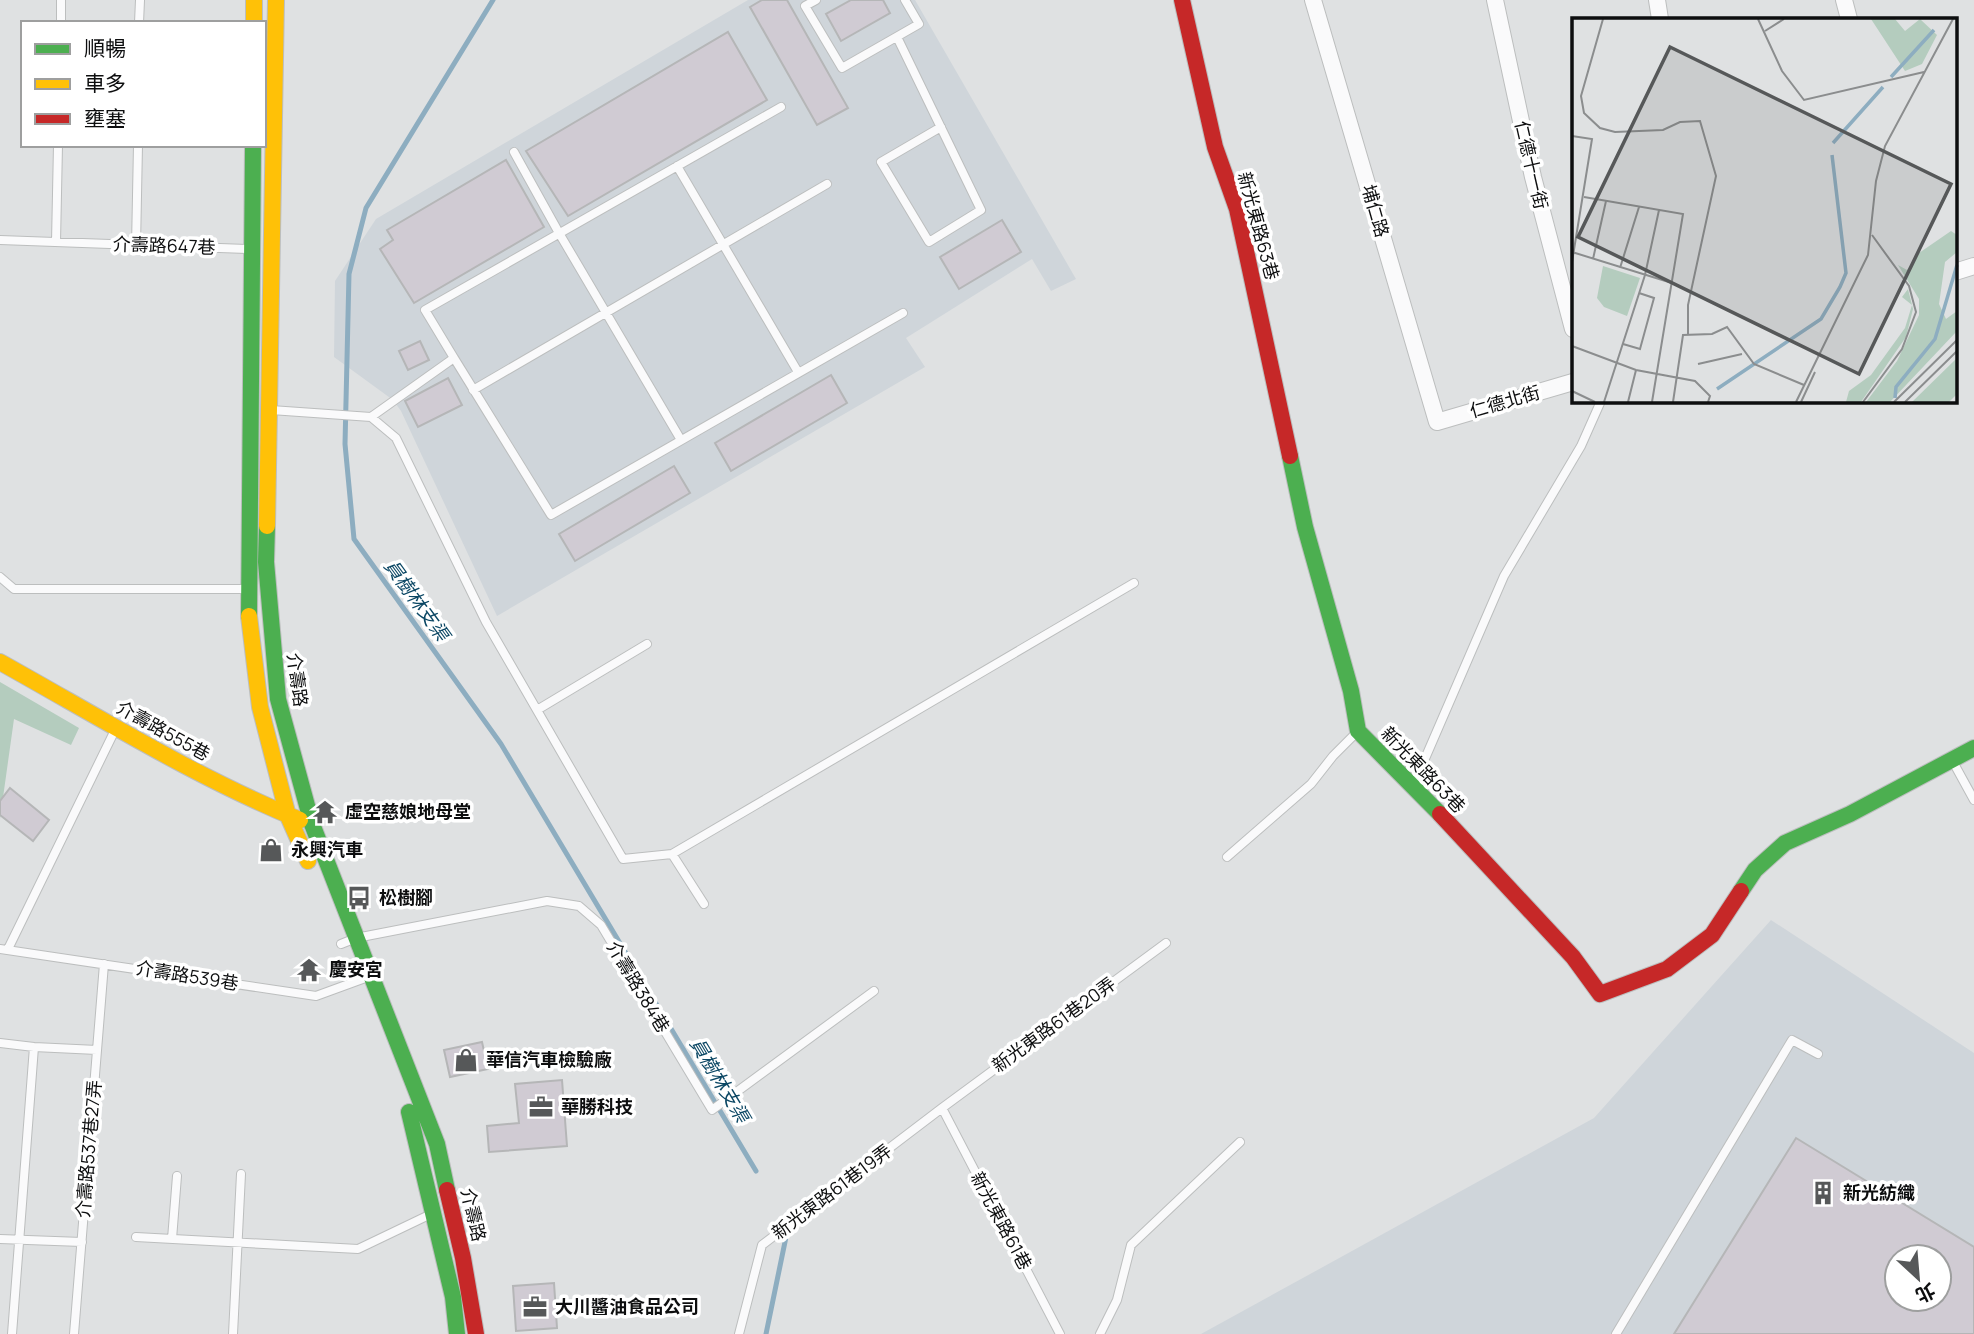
<svg xmlns="http://www.w3.org/2000/svg" width="1974" height="1334" font-family="Manrope,'Noto Sans TC',sans-serif">
  <rect width="100%" height="100%" fill="#dfe1e2"/>
  <path fill="#cfd5da" fill-rule="evenodd" d="M748 0H915L1076 279 1051 291 1032 259 906 338 925 367 497 616 401 411 393 400 334 357 335 281 376 219Z
    M1771 920 1974 1053V1334H1201L1594 1118ZM1897 1257H1939V1299H1897Z"/>
  <path fill="#b4ccbe" d="M0 682 79 728 71 745 14 719 0 819Z"/>
  <g fill="none" stroke-linecap="round" stroke-linejoin="round">
    <path stroke="#8dadc0" stroke-width="5" d="M493 0 366 208 349 274 345 444 354 539 501 744 756 1171
      M766 1334 786 1237"/>
  </g>
  <path fill="#d0cbd3" stroke="#b5b6b7" stroke-width="2" fill-rule="evenodd" d="M762 0H787L848 108 817 125 750 7Z
    M851 0H883L890 13 841 41 826 14Z
    M728 32 767 100 568 216 526 151Z
    M506 160 544 227 414 303 380 249 393 240 387 230Z
    M1002 220 1021 252 959 289 940 257Z
    M420 341 429 360 408 370 399 351Z
    M831 375 847 403 731 471 715 443Z
    M448 378 462 405 418 427 405 401Z
    M674 466 690 493 575 561 559 534Z
    M10 788 49 820 33 841 0 815V801Z
    M482 1042 488 1069 450 1077 444 1050Z
    M562 1080 567 1146 489 1152 487 1126 519 1123 515 1084Z
    M1796 1138 1974 1247V1334H1674ZM1897 1257H1939V1299H1897Z
    M554 1283 557 1328 516 1331 513 1286Z"/>
  <g fill="none" stroke-linecap="round" stroke-linejoin="round">
    <g stroke="#bcbebe" stroke-width="10">
      <path id="lane" d="M816 0 805 6 842 68 919 24 905 0
        M61 23V0
        M139 23 140 0
        M897 37 981 210 929 242 881 162 941 127
        M514 152 559 233 681 440
        M677 166 798 372
        M0 240 247 249
        M56 242 58 145
        M136 246 138 145
        M454 358 425 310 781 107
        M473 390 827 184
        M271 410 371 417 396 438 486 622 623 859 672 854 704 904
        M371 417 454 358 551 515 903 313
        M0 577 14 589H246
        M537 710 647 644
        M1952 760 1974 800
        M1414 784 1504 576 1581 446 1601 401
        M672 854 1134 583
        M1227 857 1311 784 1333 756 1358 731
        M341 944 356 938 547 901 579 906 601 925 712 1110 874 991
        M0 949 316 996 368 977
        M8 949 115 730
        M0 1043 34 1047 97 1050
        M942 1108 1060 1334
        M136 1237 358 1249 429 1215
        M0 1239 82 1242
        M172 1239 177 1176
        M12 1334 34 1047
        M74 1334 104 964
        M233 1334 241 1174
        M739 1334 762 1245 942 1108 1166 943
        M1100 1334 1117 1300 1131 1245 1240 1142
        M1616 1334 1792 1040 1818 1054"/>
    </g>
    <g stroke="#bcbebe" stroke-width="18">
      <path id="street" d="M1313 0 1437 422 1573 382
        M1495 0 1533 177 1573 329
        M1657 0 1660 19
        M1844 0 1849 19
        M1955 272 1974 266"/>
    </g>
    <g stroke="#bcbebe" stroke-width="18">
      <path id="fast" d="M1290 456 1305 527 1351 691 1358 731 1440 814
        M267 526 266 562 278 699 312 824 437 1144 447 1190
        M249 616 253 145
        M1741 891 1755 870 1785 843 1850 814 1974 748
        M409 1112 453 1297 457 1334"/>
    </g>
    <g stroke="#bcbebe" stroke-width="18">
      <path id="slow" d="M254 0V23
        M267 526 276 0
        M249 616 260 707 288 816 308 861
        M0 662C99 717 195 777 300 820"/>
    </g>
    <g stroke="#bcbebe" stroke-width="18">
      <path id="jam" d="M1182 0 1215 147 1237 209 1290 456
        M1440 814 1573 957 1600 994 1667 969 1712 935 1741 891
        M447 1190 463 1258 476 1334"/>
    </g>
    <use href="#lane" stroke="#fafafb" stroke-width="8"/>
    <use href="#street" stroke="#fafafb" stroke-width="16"/>
    <use href="#fast" stroke="#4caf50" stroke-width="16"/>
    <use href="#slow" stroke="#ffc107" stroke-width="16"/>
    <use href="#jam" stroke="#c62828" stroke-width="16"/>
  </g>
  <defs>
    <g id="temple-bare" transform="scale(1.89)"><path d="M0-6L5-2H3V0L6.5 2.5H4V6H1.5V3h-3V6H-4V2.5H-6.5L-3 0V-2H-5Z" fill="#565859" stroke="#fff" stroke-width="2.5" paint-order="stroke"/></g>
    <g id="shop-bare" transform="scale(1.89)"><path d="M-5-2.5h2.3a2.7 3.5 0 0 1 5.4 0H5L5.5 6h-11ZM-1.5-2.5h3a1.5 2.3 0 0 0-3 0Z" fill="#565859" stroke="#fff" stroke-width="2.5" paint-order="stroke"/></g>
    <g id="bus-bare" transform="scale(1.89)"><path d="M-5-6H5V4H4V6H2V4H-2V6H-4V4H-5ZM-3.5-4V0h7V-4ZM-3.5 1.2v1.5H-2V1.2ZM2 1.2v1.5H3.5V1.2Z" fill="#565859" stroke="#fff" stroke-width="2.5" paint-order="stroke"/></g>
    <g id="office-bare" transform="scale(1.89)"><path d="M-6-3h4V-5.5h4V-3h4V5H-6ZM-1-4.5V-3h2v-1.5ZM-6 0V1H6V0Z" fill="#565859" stroke="#fff" stroke-width="2.5" paint-order="stroke"/></g>
    <g id="building-bare" transform="scale(1.89)"><path d="M-4-6H4V6H1V3H-1V6H-4ZM-2.5-4.3h1.7v1.8h-1.7ZM.8-4.3h1.7v1.8H.8ZM-2.5-1h1.7V.8h-1.7ZM.8-1h1.7V.8H.8Z" fill="#565859" stroke="#fff" stroke-width="2.5" paint-order="stroke"/></g>
  </defs>
  <g fill-rule="evenodd">
    <use href="#temple-bare" x="325" y="812"/>
    <use href="#shop-bare" x="271" y="850"/>
    <use href="#bus-bare" x="359" y="898"/>
    <use href="#temple-bare" x="309" y="970"/>
    <use href="#shop-bare" x="466" y="1060"/>
    <use href="#office-bare" x="541" y="1107"/>
    <use href="#building-bare" x="1823" y="1193"/>
    <use href="#office-bare" x="535" y="1307"/>
  </g>
  <g text-anchor="middle" stroke-width="7" stroke-linejoin="round" paint-order="stroke">
    <g font-size="18" fill="#0d0e0f" stroke="#fff">
      <text transform="translate(1531 165) rotate(77)" y="6">仁德十一街</text>
      <text transform="translate(1375 211) rotate(74)" y="6">埔仁路</text>
      <text transform="translate(1258 226) rotate(75)" y="6">新光東路63巷</text>
      <text transform="translate(164 246) rotate(2)" y="6">介壽路647巷</text>
      <text transform="translate(1505 402) rotate(-16)" y="6">仁德北街</text>
      <text transform="translate(297 680) rotate(82)" y="6">介壽路</text>
      <text transform="translate(163 731) rotate(29)" y="6">介壽路555巷</text>
      <text transform="translate(1423 770) rotate(46)" y="6">新光東路63巷</text>
      <text transform="translate(187 976) rotate(9)" y="6">介壽路539巷</text>
      <text transform="translate(638 987) rotate(59)" y="6">介壽路384巷</text>
      <text transform="translate(1054 1025) rotate(-36)" y="6">新光東路61巷20弄</text>
      <text transform="translate(89 1149) rotate(-85)" y="6">介壽路537巷27弄</text>
      <text transform="translate(832 1192) rotate(-37)" y="6">新光東路61巷19弄</text>
      <text transform="translate(473 1215) rotate(77)" y="6">介壽路</text>
      <text transform="translate(1001 1221) rotate(62)" y="6">新光東路61巷</text>
    </g>
    <g font-size="18" font-weight="bold" fill="#0d0e0f" stroke="#fff" text-anchor="start">
      <text x="345" y="818">虛空慈娘地母堂</text>
      <text x="291" y="856">永興汽車</text>
      <text x="379" y="904">松樹腳</text>
      <text x="329" y="976">慶安宮</text>
      <text x="486" y="1066">華信汽車檢驗廠</text>
      <text x="561" y="1113">華勝科技</text>
      <text x="1843" y="1199">新光紡織</text>
      <text x="555" y="1313">大川醬油食品公司</text>
    </g>
    <g font-size="19" font-style="italic" fill="#0b4764" stroke="#fff">
      <text transform="translate(417 600) rotate(54)" y="7">員樹林支渠</text>
      <text transform="translate(720 1080) rotate(59)" y="7">員樹林支渠</text>
    </g>
  </g>
  <g transform="translate(1572 18)">
    <rect width="385" height="385" fill="#dfe1e2"/>
    <path d="M299 1H323L333 13 348 1 365 17 350 46 333 53ZM379 213 385 217V234L373 244 367 286 374 301 385 293V313L318 384H294L325 343 347 297V281L326 247 335 252 347 235ZM31 248 68 260 55 298 32 289 25 280ZM336 271 341 291 334 319 289 384H274L277 373 299 357 333 310 340 287 330 279ZM385 340V376L377 384H340Z" fill="#b4ccbe"/>
    <path fill="none" stroke="#8dadc0" stroke-width="3.5" d="M319 59 362 12M261 125 311 69M145 371 249 301 268 269 274 255 260 137M323 380 324 369 363 321 385 247"/>
    <path fill="none" stroke="#8b8d8e" stroke-width="2" d="M31 1 9 78 12 95 28 110 43 114 91 112 108 104 128 103 144 158 116 287V317M186 1 210 53 232 82 352 54M193 13 212 1M0 118 20 121 0 244M12 179 111 196 80 384M0 234 100 265M21 241 34 183M48 250 67 189M51 326 68 331 82 280 67 275M0 328 64 352 123 363 138 378 136 384M126 346 170 336M0 373 23 384M32 384 73 257 87 192M56 384 64 352M101 384 111 317 140 316 155 309 182 346 232 367M224 384 296 237 304 163 313 128 381 1M229 384 243 354M291 384 330 331 344 294 337 268 300 217M322 384 385 322M333 384 385 333"/>
    <path fill="#565859" fill-opacity="0.15" stroke="#565859" stroke-width="3.5" d="M98 29 379 166 287 356 6 219Z"/>
    <rect width="385" height="385" fill="none" stroke="#0d0e0f" stroke-width="3.5"/>
  </g>
  <rect x="21" y="21" width="245" height="126" fill="#ffffff" stroke="#9e9f9f" stroke-width="2"/>
  <rect x="35" y="44" width="35" height="10" fill="#4caf50" stroke="#9e9f9f" stroke-width="2"/>
  <text x="84" y="56" font-size="21" fill="#0d0e0f">順暢</text>
  <rect x="35" y="79" width="35" height="10" fill="#ffc107" stroke="#9e9f9f" stroke-width="2"/>
  <text x="84" y="91" font-size="21" fill="#0d0e0f">車多</text>
  <rect x="35" y="114" width="35" height="10" fill="#c62828" stroke="#9e9f9f" stroke-width="2"/>
  <text x="84" y="126" font-size="21" fill="#0d0e0f">壅塞</text>
  <g transform="translate(1918 1278) rotate(154)"><circle r="33" fill="#ffffff" stroke="#9e9f9f" stroke-width="2"/>
  <path d="M0-5L12 26L0 18L-12 26Z" fill="#565859"/>
  <text y="-10" font-size="19" font-weight="bold" text-anchor="middle" fill="#0d0e0f">北</text>
  </g>
</svg>
